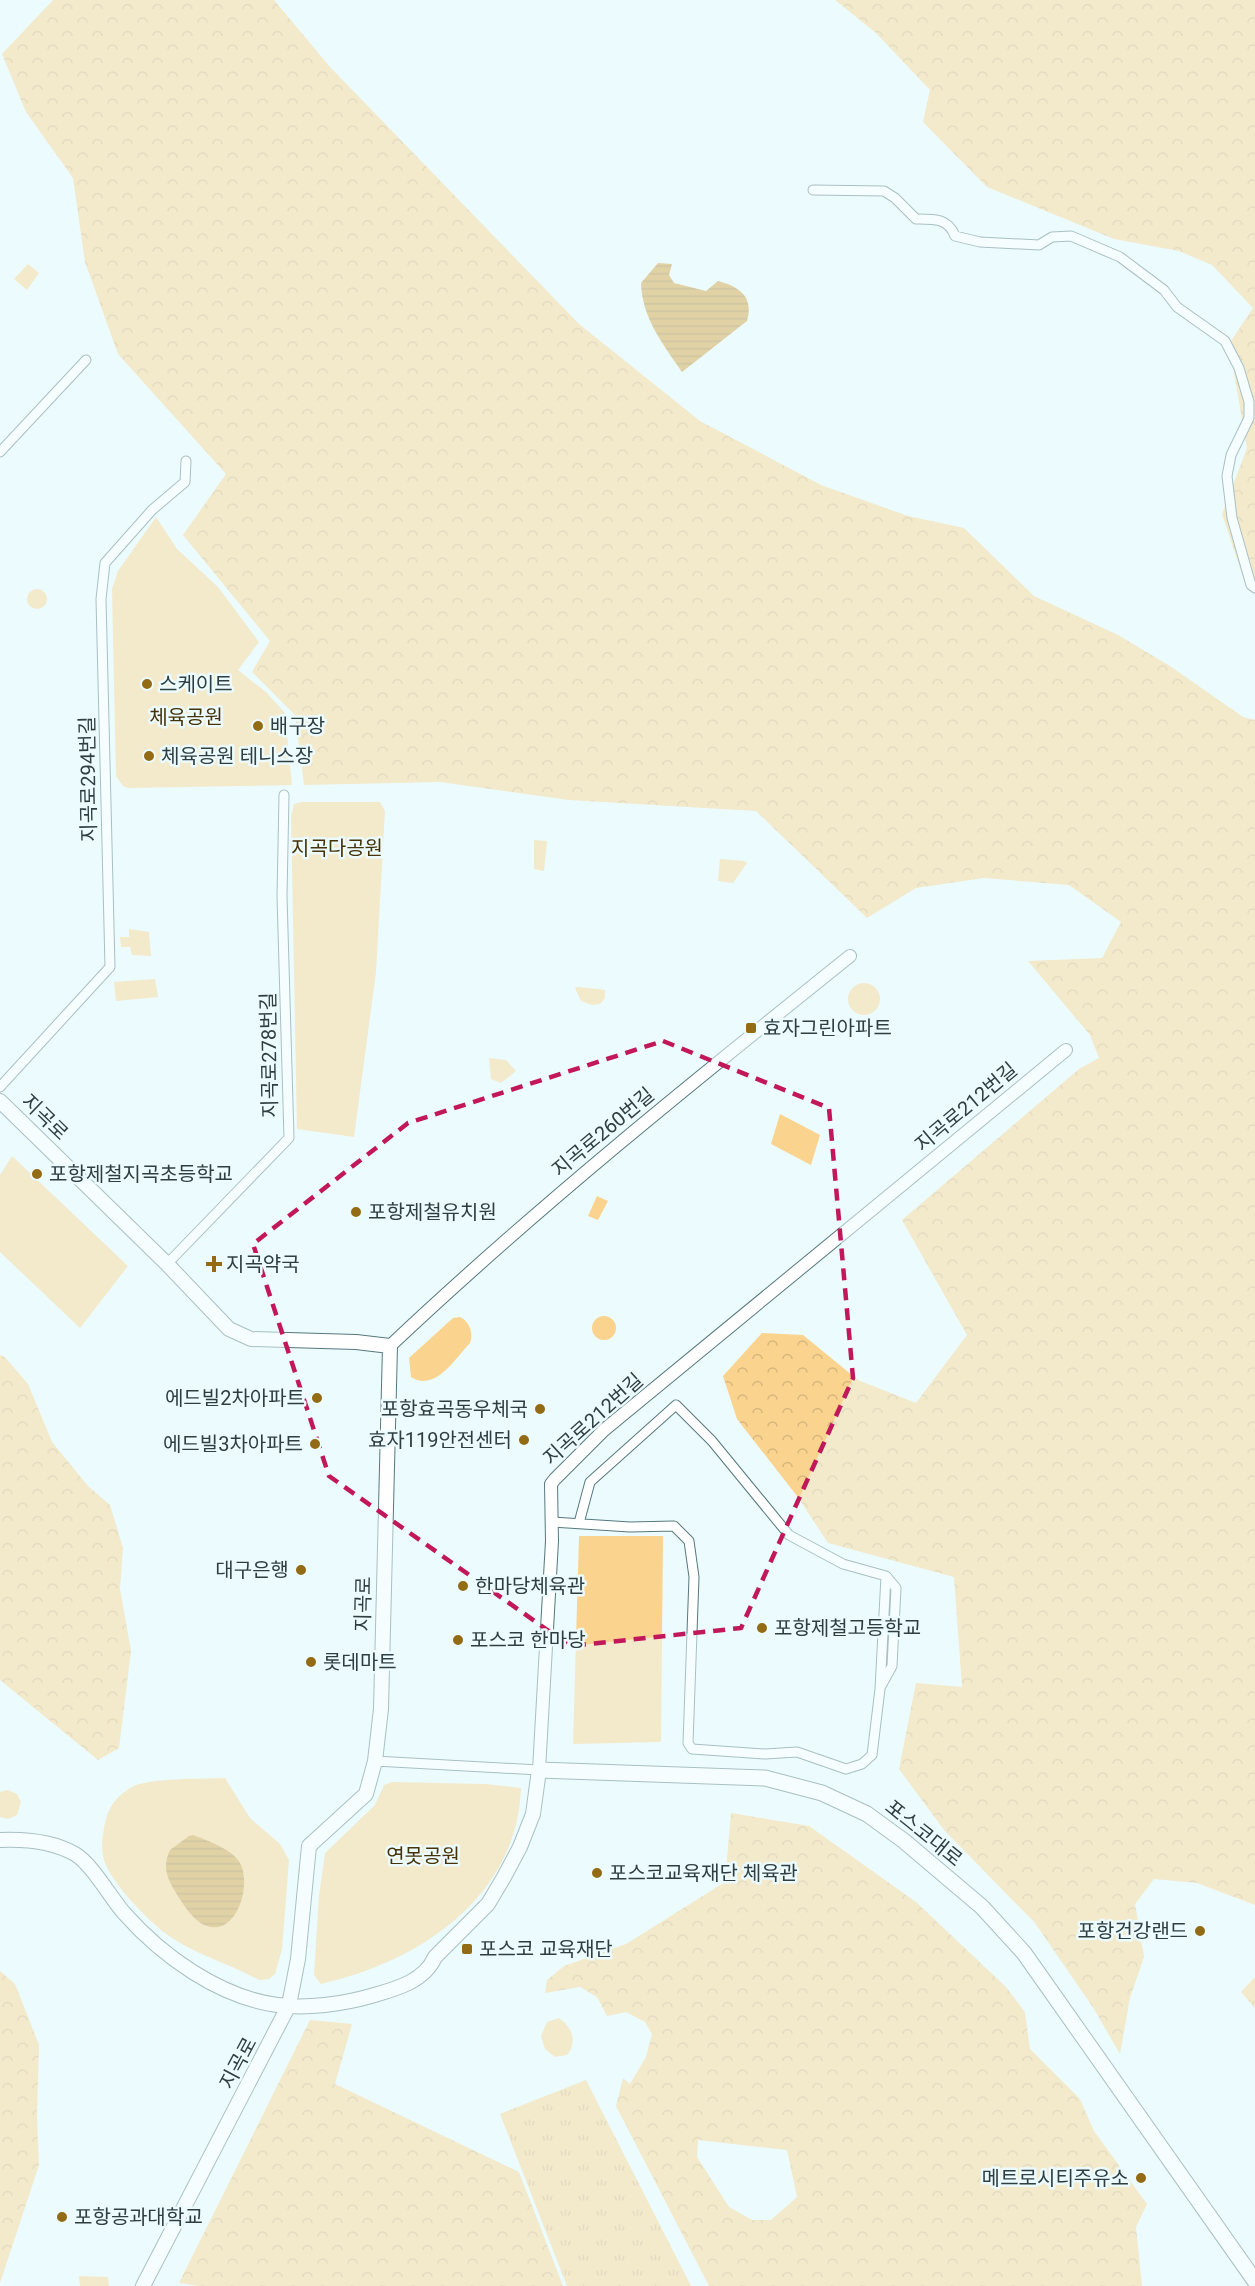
<svg xmlns="http://www.w3.org/2000/svg" width="1255" height="2286" font-family="Roboto,'Noto Sans KR',sans-serif">
  <defs>
    <pattern id="grass-tufts" width="24" height="20" patternUnits="userSpaceOnUse" patternTransform="scale(1.5)"><rect width="24" height="20" fill="#fad38e"/><path d="M3 7l-1-3M5 7V3M7 7l1-3M15 17l-1-3M17 17v-4M19 17l1-3" fill="none" stroke="#d7b67c"/></pattern>
    <pattern id="forest-crowns" width="20" height="18" patternUnits="userSpaceOnUse" patternTransform="scale(1.5)"><rect width="20" height="18" fill="#fad38e"/><path d="M2 6a3 3 0 1 1 6 0M12 15a3 3 0 1 1 6 0" fill="none" stroke="#d7b67c"/></pattern>
    <pattern id="water-rules" width="6" height="5" patternUnits="userSpaceOnUse" patternTransform="scale(1.5)"><rect width="6" height="5" fill="#d29f3b"/><path d="M0 2.5h6" fill="none" stroke="#ab8333"/></pattern>
  </defs>
  <rect width="100%" height="100%" fill="#ecfbfe"/>
  <path fill="url(#grass-tufts)" d="M1255 1977V2008L1241 1992Z
    M586 2080 691 2286H567L500 2114Z"/>
  <path fill="url(#forest-crowns)" fill-rule="evenodd" d="M53 0H274L330 67 579 324 700 421 821 485 908 516 964 528 1034 596 1118 635 1170 666 1243 717 1255 720V1905L1197 1883 1154 1879 1135 1904 1144 1957 1130 1998 1120 2054 1094 2009 1035 1923 944 1830 899 1769 916 1683 962 1687 954 1577 828 1543 797 1496 737 1419 723 1376 762 1333 803 1335 858 1380 916 1403 967 1335 902 1220 1079 1069 1099 1058 1090 1035 1028 961 1102 958 1121 922 1069 885 984 878 916 888 867 918 756 811 569 800 440 782 304 785 295 715 252 672 270 641 183 535 226 474 118 354 85 262 73 178 26 112 2 54Z
    M835 0H1255V594L1247 589 1222 514 1247 448 1229 344 1253 308 1212 265 1179 251 1114 239 987 187 923 122 930 90 876 33Z
    M0 1355 5 1357 28 1384 52 1442 88 1486 110 1505 123 1548 120 1589 131 1651 119 1748 98 1760 0 1680Z
    M731 1813 809 1826 916 1902 1006 1987 1025 2012 1030 2049 1080 2099 1094 2131 1147 2204 1136 2227 1142 2286H709L616 2106 623 2078 630 2084 646 2057 652 2034 645 2022 626 2012 607 2016 597 1997 580 1987 545 1993 547 1980 564 1966 626 1944 725 1882ZM698 2140 787 2150 797 2197 771 2220H752L729 2207 697 2157Z
    M0 1971 15 1984 39 2045 37 2116 39 2165 0 2283Z
    M310 2020 352 2024 335 2084 519 2172 563 2286H199L179 2283Z"/>
  <path fill="#fad38e" d="M28 264 39 273 27 290 14 279Z
    M156 517 177 549 218 587 259 642 238 670 266 692 285 713 292 785 128 788 123 786 116 776 112 589 118 571Z
    M27 599a10 10 0 1 1 20 0a10 10 0 1 1-20 0Z
    M302 802H380L385 811 376 972 354 1137 297 1129 291 817 294 804Z
    M534 840 547 841 544 871 534 869Z
    M720 859 744 861 747 863 733 883 718 881Z
    M129 929 149 932 151 956 132 955 130 947H121L120 937H129Z
    M155 979 158 997 116 1001 114 982Z
    M848 999a16 16 0 1 1 32 0a16 16 0 1 1-32 0Z
    M579 987 605 990V998L600 1004 592 1005 581 1001 575 988Z
    M489 1058 506 1060 516 1071 501 1083 491 1079Z
    M780 1114 820 1135 811 1165 771 1144Z
    M12 1156 128 1266 80 1328 0 1252V1175Z
    M597 1196 608 1201 598 1220 588 1216Z
    M592 1328a12 12 0 1 1 24 0a12 12 0 1 1-24 0Z
    M460 1317C469 1321 474 1333 470 1343 454 1360 435 1392 411 1377L409 1358 453 1318Z
    M579 1536H663L661 1742 573 1744Z
    M225 1778 250 1818 280 1844 289 1860 282 1949 275 1974 269 1979 259 1980C230 1964 197 1955 169 1936 149 1922 111 1883 104 1860 100 1846 103 1833 106 1819 110 1804 120 1793 134 1786 151 1778 205 1779 225 1778Z
    M392 1782 485 1784 521 1788C517 1898 419 1962 321 1984L314 1975 319 1896 325 1853 375 1805 384 1785Z
    M8 1790 17 1794 21 1802 17 1815 8 1819 0 1817V1792Z
    M559 2018C572 2027 578 2042 567 2055L555 2057 545 2049 541 2036 547 2022Z
    M79 2276 108 2277 109 2286H80Z"/>
  <path fill="url(#water-rules)" d="M658 263 672 264 669 275 674 283 706 291 718 281C740 287 754 297 747 321L682 372C663 344 642 318 641 283Z
    M193 1835C208 1841 232 1849 240 1863 252 1884 237 1936 207 1926 194 1922 183 1904 176 1893 167 1878 162 1867 170 1850L189 1836Z"/>
  <g fill="none" stroke-linecap="round" stroke-linejoin="round">
    <g stroke="#56797e" stroke-width="11">
      <path id="minor" d="M813 190 884 191 895 198 916 219C934 219 948 218 955 236L980 242 1039 245 1052 237 1071 236 1120 257 1164 290 1177 307 1225 341 1239 368 1249 402V418L1231 455 1227 476 1232 518 1251 585 1255 588
        M0 452 86 360
        M0 1087 110 967 101 599 105 563 152 510 185 482 186 461
        M167 1264 289 1138 282 896 284 795
        M552 1522 630 1527 674 1526 689 1541 694 1577 688 1743 692 1749 765 1754 797 1752 846 1769 862 1764 872 1755 880 1689 886 1576
        M579 1523 590 1482 676 1405 712 1441 789 1535 843 1564 886 1576 896 1588 892 1666 881 1686
        M375 1761 539 1770"/>
    </g>
    <g stroke="#56797e" stroke-width="14">
      <path id="tertiary" d="M390 1346C536 1208 693 1082 850 956
        M539 1770 552 1541 551 1484 555 1479 604 1430 1066 1050"/>
    </g>
    <g stroke="#56797e" stroke-width="16">
      <path id="secondary" d="M0 1101 167 1264 229 1329 251 1339 356 1342 390 1346 381 1709 375 1761 366 1794 309 1846 298 1959 289 2005 143 2286
        M0 1840C25 1839 52 1841 75 1854 92 1864 110 1897 124 1913 162 1956 219 1997 277 2005 307 2009 343 2004 371 1996 395 1989 424 1982 435 1957L488 1904 504 1877 520 1847 533 1814 539 1770"/>
    </g>
    <g stroke="#56797e" stroke-width="17">
      <path id="primary" d="M539 1770 765 1778 822 1793 867 1814 904 1841 982 1907 1024 1953 1255 2281"/>
    </g>
    <use href="#minor" stroke="#fff" stroke-width="9"/>
    <use href="#tertiary" stroke="#fff" stroke-width="12"/>
    <use href="#secondary" stroke="#fff" stroke-width="14"/>
    <use href="#primary" stroke="#fff" stroke-width="15"/>
  </g>
  <path d="M0 0H1255V2286H0ZM663 1041 829 1108 853 1378 741 1628 570 1646 329 1476 253 1244 408 1123Z" fill="#ecfbfe" fill-opacity=".55" fill-rule="evenodd"/>
  <path fill="none" stroke="#c2185b" stroke-width="4.5" stroke-dasharray="12 8" stroke-linejoin="round" d="M663 1041 829 1108 853 1378 741 1628 570 1646 329 1476 253 1244 408 1123Z"/>
  <g fill="#936b14" stroke="#ecfbfe" stroke-width="2">
    <circle cx="147" cy="684" r="6"/>
    <circle cx="258" cy="726" r="6"/>
    <circle cx="149" cy="756" r="6"/>
    <rect x="745" y="1022" width="12" height="12" rx="3"/>
    <circle cx="37" cy="1174" r="6"/>
    <circle cx="356" cy="1212" r="6"/>
    <path d="M211 1255h6v6h6v6h-6v6h-6v-6h-6v-6h6z"/>
    <circle cx="317" cy="1398" r="6"/>
    <circle cx="540" cy="1409" r="6"/>
    <circle cx="524" cy="1440" r="6"/>
    <circle cx="315" cy="1444" r="6"/>
    <circle cx="301" cy="1570" r="6"/>
    <circle cx="463" cy="1586" r="6"/>
    <circle cx="762" cy="1628" r="6"/>
    <circle cx="458" cy="1640" r="6"/>
    <circle cx="311" cy="1662" r="6"/>
    <circle cx="597" cy="1873" r="6"/>
    <circle cx="1200" cy="1931" r="6"/>
    <rect x="461" y="1943" width="12" height="12" rx="3"/>
    <circle cx="1141" cy="2178" r="6"/>
    <circle cx="62" cy="2217" r="6"/>
  </g>
  <g text-anchor="middle" stroke-width="5" stroke-linejoin="round" paint-order="stroke">
    <g font-size="20" fill="#2f3f41" stroke="#ecfbfe" text-anchor="start">
      <text x="159" y="691">스케이트</text>
      <text x="270" y="733">배구장</text>
      <text x="161" y="763">체육공원 테니스장</text>
      <text x="763" y="1035">효자그린아파트</text>
      <text x="49" y="1181">포항제철지곡초등학교</text>
      <text x="368" y="1219">포항제철유치원</text>
      <text x="226" y="1271">지곡약국</text>
      <text x="305" y="1405" text-anchor="end">에드빌2차아파트</text>
      <text x="528" y="1416" text-anchor="end">포항효곡동우체국</text>
      <text x="512" y="1447" text-anchor="end">효자119안전센터</text>
      <text x="303" y="1451" text-anchor="end">에드빌3차아파트</text>
      <text x="289" y="1577" text-anchor="end">대구은행</text>
      <text x="475" y="1593">한마당체육관</text>
      <text x="774" y="1635">포항제철고등학교</text>
      <text x="470" y="1647">포스코 한마당</text>
      <text x="323" y="1669">롯데마트</text>
      <text x="609" y="1880">포스코교육재단 체육관</text>
      <text x="1188" y="1938" text-anchor="end">포항건강랜드</text>
      <text x="479" y="1956">포스코 교육재단</text>
      <text x="1129" y="2185" text-anchor="end">메트로시티주유소</text>
      <text x="74" y="2224">포항공과대학교</text>
    </g>
    <g font-size="20" fill="#473308" stroke="#ecfbfe">
      <text x="186" y="724">체육공원</text>
      <text x="337" y="855">지곡다공원</text>
      <text x="423" y="1863">연못공원</text>
    </g>
    <g font-size="20" fill="#2f3f41" stroke="#ecfbfe">
      <text transform="translate(88 779) rotate(-91)" y="7">지곡로294번길</text>
      <text transform="translate(269 1055) rotate(-91)" y="7">지곡로278번길</text>
      <text transform="translate(966 1107) rotate(-40)" y="7">지곡로212번길</text>
      <text transform="translate(45 1117) rotate(44)" y="7">지곡로</text>
      <text transform="translate(603 1132) rotate(-40)" y="7">지곡로260번길</text>
      <text transform="translate(593 1419) rotate(-42)" y="7">지곡로212번길</text>
      <text transform="translate(363 1604) rotate(-89)" y="7">지곡로</text>
      <text transform="translate(924 1833) rotate(39)" y="7">포스코대로</text>
      <text transform="translate(238 2063) rotate(-62)" y="7">지곡로</text>
    </g>
  </g>
</svg>
